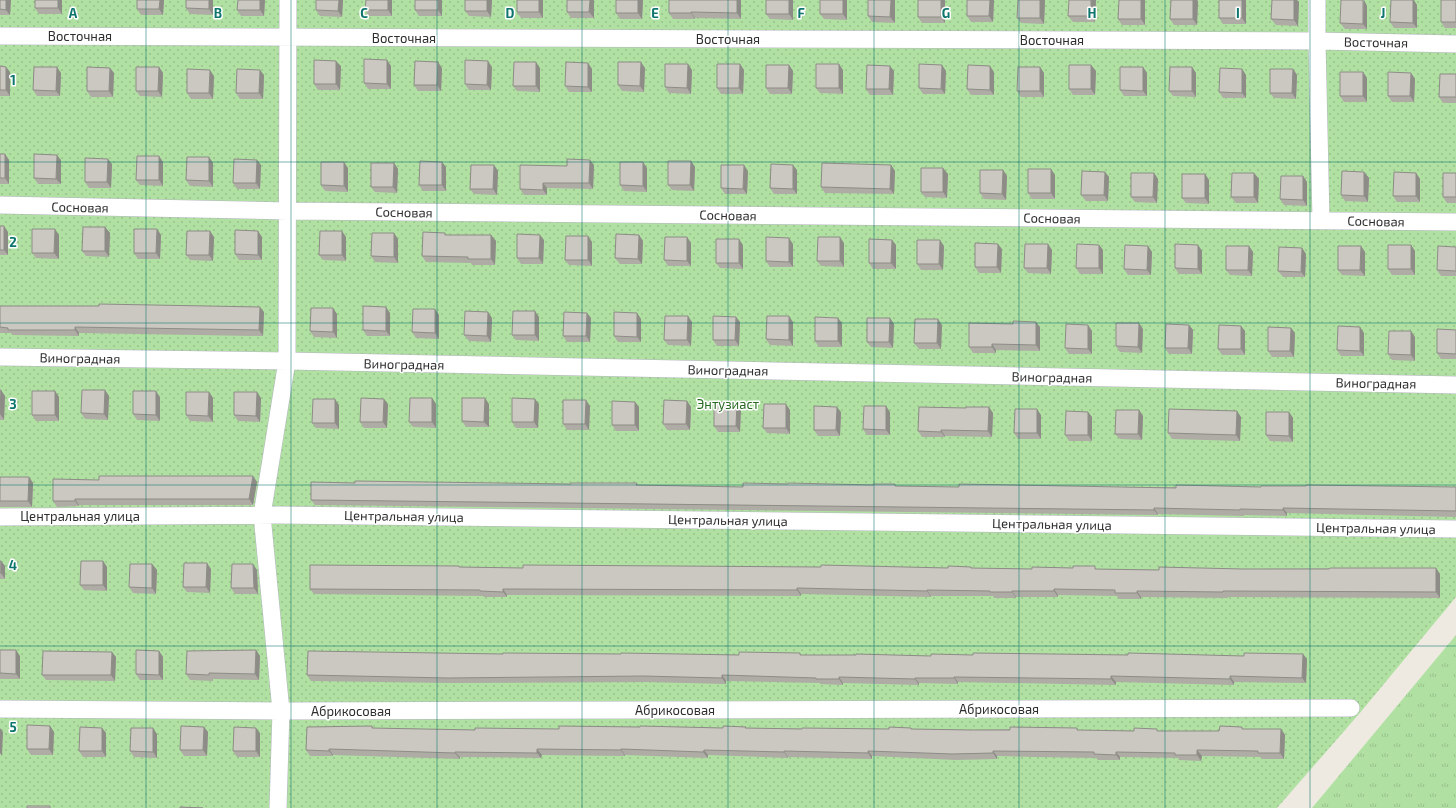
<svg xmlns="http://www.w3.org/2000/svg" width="1456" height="808" font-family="'Exo 2',sans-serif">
  <defs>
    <pattern id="grass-tufts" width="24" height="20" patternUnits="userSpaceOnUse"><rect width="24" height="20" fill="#b0e1a2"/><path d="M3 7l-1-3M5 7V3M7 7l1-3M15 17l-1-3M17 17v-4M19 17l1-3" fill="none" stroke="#98c18c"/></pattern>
    <pattern id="park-dots" width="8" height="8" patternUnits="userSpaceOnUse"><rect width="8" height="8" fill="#b0e1a2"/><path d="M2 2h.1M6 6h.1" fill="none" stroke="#98c18c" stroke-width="1.8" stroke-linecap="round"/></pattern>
  </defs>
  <rect width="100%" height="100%" fill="#eeeae2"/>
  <path fill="url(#grass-tufts)" d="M1456 635V808H1312Z"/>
  <path fill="url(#park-dots)" d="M0 0H1456V597L1359 714 1277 808H0Z"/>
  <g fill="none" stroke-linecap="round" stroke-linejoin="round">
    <g stroke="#b5b6c0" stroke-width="18">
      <path id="street" d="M1317 0V41L1321 220
        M0 36 1317 41 1456 44
        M0 205 289 211 1456 222
        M0 357 287 361 1456 385
        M0 517 278 515 1456 529
        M0 709 281 711 1351 708
        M278 808 281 711 262 515 287 361 288 0"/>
    </g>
    <use href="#street" stroke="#fff" stroke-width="17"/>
  </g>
  <path fill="#aeaca5" d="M0 0H11L10 15H0Z
    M35 0H62V14H39L35 8Z
    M164 0 163 15H141L137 9Z
    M213 0V15L190 14 186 8Z
    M238 0H265L264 16H241L237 10Z
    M343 0 342 17 320 16 316 10Z
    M366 0H392V16H369L365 10Z
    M442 0V16H419L415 10Z
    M492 0 491 17 469 16 465 11Z
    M517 0H543V18H521L517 12Z
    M594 0V18H571L567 12Z
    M643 0 642 19H620L616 13Z
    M669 0H741V19L695 18V19H673L669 13Z
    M766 0H793V20L770 19 766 14Z
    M820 0H847V20L824 19 820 14Z
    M868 0H895V23L872 22 868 16Z
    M918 0H945V23H922L918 17Z
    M994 0 993 22H971L967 16Z
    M1018 0H1045L1044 24 1021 23 1017 18Z
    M1096 0 1095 22H1073L1068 16Z
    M1219 0H1246V24H1223L1219 18Z
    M1272 0H1297L1299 2 1298 26 1276 25 1271 19Z
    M1364 0 1367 6V29H1345L1340 23Z
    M1456 0V28H1445L1441 22Z
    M1145 1V25H1122L1118 19Z
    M1198 1 1197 25H1174L1170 19Z
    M1417 5V28H1394L1390 22Z
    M387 60 391 66V89H368L364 83Z
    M588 63 592 69V92H569L565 86Z
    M740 64 744 70 743 94H721L717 88Z
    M789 65 793 71 792 94H770L766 88Z
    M1091 65 1096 71 1095 95H1073L1069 89Z
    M0 66 6 67 10 72V96H0Z
    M341 66 340 90H318L314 84Z
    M159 67 163 73 162 97 140 96 136 91Z
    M492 67 491 90H469L465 84Z
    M1040 67 1044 73V97H1021L1017 91Z
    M1143 67 1147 73V96H1124L1120 90Z
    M1192 67 1196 73V97L1173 96 1169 91Z
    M110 68 114 73 113 97H91L87 91Z
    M442 68 441 91H418L414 85Z
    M540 68V92L517 91 513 86Z
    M645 68 644 92 622 91 618 85Z
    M1242 69 1246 75V98H1223L1219 92Z
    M1293 69 1297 75 1296 99 1274 98 1270 93Z
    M692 70 691 94 669 93 665 87Z
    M843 70V94L820 93 816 88Z
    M894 71 893 95H870L866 89Z
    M946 71 945 94H923L919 88Z
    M994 72V95H971L967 89Z
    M1363 72 1367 78V102H1344L1340 96Z
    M61 73 60 96H37L33 90Z
    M1411 73 1415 79 1414 102H1392L1388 96Z
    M1456 74V103H1443L1439 97Z
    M264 75 263 99H240L236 93Z
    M214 76 213 99H191L187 93Z
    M0 154H5L9 160V184H0Z
    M159 156 163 162V186L140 185 136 180Z
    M209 157 213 163V187L190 186 186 180Z
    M61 160V184H38L34 178Z
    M691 161 695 167 694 191 672 190 668 185Z
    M394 163 398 169 397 193 375 192 371 187Z
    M112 164 111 188H89L85 182Z
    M261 165 260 189H237L233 183Z
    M494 165 498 171 497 195 474 194 470 189Z
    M594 165 593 189 547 188V195H524L520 189 567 166Z
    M891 165 895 171 894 194 825 193 821 187Z
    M446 167V191H423L419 185Z
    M348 168V192L325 191 321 185Z
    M647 168V192L624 191 620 185Z
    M1051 169 1055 175V199H1032L1028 193Z
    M797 170V194H774L770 188Z
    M1003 170 1007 176 1006 200 984 199 980 193Z
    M748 171 747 194H725L721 188Z
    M1105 172 1109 177 1108 201H1086L1081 195Z
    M1364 172 1369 178 1368 202 1345 201 1341 195Z
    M1154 173 1158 179 1157 203 1135 202 1131 197Z
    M1254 173 1259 179 1258 203H1236L1231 197Z
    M1416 173 1420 179V202H1397L1393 196Z
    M1456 173V203H1447L1443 197Z
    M948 174 947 198 925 197 921 192Z
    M1205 174 1209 180V204L1186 203 1182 198Z
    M1303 176 1307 182V206L1284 205 1280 199Z
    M0 226 8 232V255H0Z
    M105 227 110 233 109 257 86 256 82 251Z
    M157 229 161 235 160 259H138L134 253Z
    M210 231 214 237 213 261 190 260 186 255Z
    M445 233 447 235H491L496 241 495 265H472L471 263 426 262 422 256Z
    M59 235V259L36 258 32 253Z
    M639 235 643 241 642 264H620L615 258Z
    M588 236 592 242V266L569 265 565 260Z
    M262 237V260H239L235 254Z
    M346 237V261L323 260 319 255Z
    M687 237 691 243V266H668L664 260Z
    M398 239V263L375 262 371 256Z
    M544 240 543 264H521L517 258Z
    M892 240 896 245V269H873L869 263Z
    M844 243V267L821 266 817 261Z
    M793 244V267H770L766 261Z
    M1048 244 1052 250 1051 274 1028 273 1024 268Z
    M743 245V269L720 268 716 263Z
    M1099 245 1103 250V274H1080L1076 268Z
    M1198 245 1202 251V274H1179L1175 268Z
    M1411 245 1415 251V275H1392L1388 269Z
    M944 246 943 270H921L917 264Z
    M1148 246 1152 252 1151 275H1128L1124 269Z
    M1249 246 1253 252 1252 276 1230 275 1226 270Z
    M1361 246 1365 252V276L1342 275 1338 270Z
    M1456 247V276H1441L1437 270Z
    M1302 248 1306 254 1305 277H1283L1278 271Z
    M1002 249 1001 273H979L975 267Z
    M0 306 264 312 263 336 79 333V336L12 335 11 333H0Z
    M435 309 439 315V339L416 338 412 332Z
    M390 313V336H367L363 330Z
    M587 313 591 318 590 342H567L563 336Z
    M637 313 641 319V342H618L614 336Z
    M337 314V338L314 337 310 331Z
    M688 316 692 322 691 346 668 345 664 340Z
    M539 317V341L516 340 512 335Z
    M736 317 740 322 739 346H717L713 340Z
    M492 318 491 342 469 341 464 335Z
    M890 318 894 324 893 348 871 347 867 342Z
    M793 322V346L770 345 766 339Z
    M1036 322 1040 327V351L996 350V353H973L969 347 1013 324Z
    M842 323V347H819L815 341Z
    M942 325 941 349H919L914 343Z
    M1088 325 1092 331V354H1069L1065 348Z
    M1189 325 1193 330 1192 354H1169L1165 348Z
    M1241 326 1245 331V355H1222L1218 349Z
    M1291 328 1295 333 1294 357H1272L1268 351Z
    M1143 329 1142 353 1120 352 1116 346Z
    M1456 330V359H1441L1437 353Z
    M1364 333V356H1341L1337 350Z
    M1415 337V361L1392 360 1388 354Z
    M0 390 5 396 4 420H0Z
    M105 390 109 396 108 420 85 419 81 413Z
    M55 391 59 397V421H36L32 415Z
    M209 392 213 398V422L190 421 186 415Z
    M160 397V421L137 420 133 414Z
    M261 398 260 422 238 421 234 415Z
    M432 398 436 404V428L413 427 409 422Z
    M687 401 691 407 690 430H667L663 424Z
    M635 402 639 407V431H616L612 425Z
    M737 403 741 408 740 432H718L714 426Z
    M388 404 387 428H364L360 422Z
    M489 404V427H466L462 421Z
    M539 404 538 428H516L512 422Z
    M339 405V429L316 428 312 423Z
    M590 406 589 430H567L563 424Z
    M790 410V434L767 433 763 428Z
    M1139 410 1143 416 1142 440 1120 439 1115 434Z
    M841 412 840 436H818L814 430Z
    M890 412V435H867L863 429Z
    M1088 412 1092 417V441H1069L1065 435Z
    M1289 412 1293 418V442L1270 441 1266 435Z
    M993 413 992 437 945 436V437H922L918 431Z
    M1041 415V439H1018L1014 433Z
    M1241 417 1240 441 1172 439 1168 433Z
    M253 476 257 482 253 505H79V506L57 507 53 501 99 480Z
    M0 477H29L33 483 32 507H0Z
    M355 483 571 484 637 483 638 485 743 487 897 486 959 487H1456V517L1287 513V516L1244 515V516L1158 514V515L315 505 311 500Z
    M0 561H1L5 566V579H0Z
    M103 561 107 567V591L84 590 80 585Z
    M152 564 157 570 156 594 133 593 129 587Z
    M459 566 460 567 523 568H948L971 567 972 568 1032 569 1159 570 1243 569 1436 568 1440 574V598L1228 597V598L1141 597V599H1119L1117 596 1058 595V597H1016V598H994L993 596H931V597L801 594V596L507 595V597H484L483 596 314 594 310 589Z
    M211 569 210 593 187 592 183 587Z
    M257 570 258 594H235L231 588Z
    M0 650 20 656V679H0Z
    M256 650 260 656 259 680 213 679V681L190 680 186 674Z
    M159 651 163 657V680H140L136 674Z
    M800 653 801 655 1307 659 1306 683 1234 682V685L1116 682V685L958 682V684L919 683V685L843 683V685L820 684V683L726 681V684L647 682 452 683 311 681 307 675 503 654 739 655Z
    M116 657 115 681 46 680 42 675Z
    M50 726 54 732 53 755H31L27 749Z
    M372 726 373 728 475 730 747 728 971 730 1077 728 1078 730 1134 731H1219L1244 729H1281L1285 735 1284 759H1262L1260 757 1202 756 1201 761 1179 760 1178 758 1120 757V760H1098L1096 758 1036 757 997 756V759L956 760 872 756V759L788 757V758L708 755V758L625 755V756L542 755 541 758 460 757V759L333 755V756H310L306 750Z
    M204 727 208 732 207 756H184L180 750Z
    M102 728 106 733V757H83L79 751Z
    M260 733V757H237L233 751Z
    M157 734V758L134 757 130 751Z"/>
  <path fill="#8d8c86" d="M6 0H11L10 15 6 10Z
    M58 0H62V14L58 8Z
    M160 0H164L163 15 159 9Z
    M209 0H213V15L209 9Z
    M260 0H265L264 16 260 10Z
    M339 0H343L342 17 338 11Z
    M388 0H392V16L388 10Z
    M438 0H442V16L438 10Z
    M487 0H492L491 17 487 11Z
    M539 0H543V18L539 12Z
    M590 0H594V18L589 12Z
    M638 0H643L642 19 638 13Z
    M737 0H741V19L737 13Z
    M789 0H793V20L789 14Z
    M843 0H847V20L843 14Z
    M891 0H895V23L890 17Z
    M941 0H945V23L941 17Z
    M990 0H994L993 22 989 16Z
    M1040 0H1045L1044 24 1040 18Z
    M1091 0H1096L1095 22 1091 16Z
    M1141 0H1145V25L1141 19Z
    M1193 0H1197L1198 1 1197 25 1193 19Z
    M1242 0H1246V24L1242 18Z
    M1294 0H1297L1299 2 1298 26 1294 20Z
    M1364 0 1367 6V29L1363 24Z
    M1413 0H1414L1417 5V28L1413 23Z
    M691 12 695 18V19L691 13Z
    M387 60 391 66V89L387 84Z
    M336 61 341 66 340 90 336 84Z
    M488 61 492 67 491 90 487 85Z
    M438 62 442 68 441 91 437 85Z
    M536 62 540 68V92L536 86Z
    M641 62 645 68 644 92 640 86Z
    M588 63 592 69V92L588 87Z
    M688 64 692 70 691 94 687 88Z
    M740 64 744 70 743 94 739 88Z
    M839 64 843 70V94L839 88Z
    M789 65 793 71 792 94 788 88Z
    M942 65 946 71 945 94 941 89Z
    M1091 65 1096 71 1095 95 1091 89Z
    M890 66 894 71 893 95 889 89Z
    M990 66 994 72V95L990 90Z
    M6 67 10 72V96L6 90Z
    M57 67 61 73 60 96 56 91Z
    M159 67 163 73 162 97 158 91Z
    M1040 67 1044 73V97L1040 91Z
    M1143 67 1147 73V96L1143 91Z
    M1192 67 1196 73V97L1192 91Z
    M110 68 114 73 113 97 109 91Z
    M1242 69 1246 75V98L1242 93Z
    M1293 69 1297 75 1296 99 1292 93Z
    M210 70 214 76 213 99 209 93Z
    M260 70 264 75 263 99 259 93Z
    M1363 72 1367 78V102L1363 96Z
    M1411 73 1415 79 1414 102 1410 96Z
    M5 154 9 160V184L5 178Z
    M57 155 61 160V184L56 179Z
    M159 156 163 162V186L159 180Z
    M209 157 213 163V187L209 181Z
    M108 159 112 164 111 188 107 182Z
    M257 160 261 165 260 189 256 183Z
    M590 160 594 165 593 189 589 183Z
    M691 161 695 167 694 191 690 185Z
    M344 162 348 168V192L344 186Z
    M442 162 446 167V191L442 185Z
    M643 162 647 168V192L643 186Z
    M394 163 398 169 397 193 393 187Z
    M494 165 498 171 497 195 493 189Z
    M744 165 748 171 747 194 743 189Z
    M793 165 797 170V194L793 189Z
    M891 165 895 171 894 194 890 189Z
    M943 168 948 174 947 198 943 192Z
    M1051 169 1055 175V199L1051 193Z
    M1003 170 1007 176 1006 200 1002 194Z
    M1105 172 1109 177 1108 201 1104 195Z
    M1364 172 1369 178 1368 202 1364 196Z
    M1154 173 1158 179 1157 203 1153 197Z
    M1254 173 1259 179 1258 203 1254 197Z
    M1416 173 1420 179V202L1416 196Z
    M1205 174 1209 180V204L1205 198Z
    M1303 176 1307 182V206L1303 200Z
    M543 183 547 188V195L543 190Z
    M4 226 8 232V255L4 250Z
    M105 227 110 233 109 257 105 251Z
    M55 229 59 235V259L54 253Z
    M157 229 161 235 160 259 156 253Z
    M210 231 214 237 213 261 209 255Z
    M258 231 262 237V260L258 255Z
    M342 231 346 237V261L342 255Z
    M394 233 398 239V263L394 257Z
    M491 235 496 241 495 265 491 259Z
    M540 235 544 240 543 264 539 258Z
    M639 235 643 241 642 264 638 259Z
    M588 236 592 242V266L588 260Z
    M687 237 691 243V266L687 261Z
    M840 237 844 243V267L840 261Z
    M789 238 793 244V267L789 262Z
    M739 239 743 245V269L739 263Z
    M892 240 896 245V269L891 263Z
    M940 240 944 246 943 270 939 264Z
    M998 244 1002 249 1001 273 997 267Z
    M1048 244 1052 250 1051 274 1047 268Z
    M1099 245 1103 250V274L1099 268Z
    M1198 245 1202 251V274L1198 269Z
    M1411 245 1415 251V275L1411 269Z
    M1148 246 1152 252 1151 275 1147 270Z
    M1249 246 1253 252 1252 276 1248 270Z
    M1361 246 1365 252V276L1360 270Z
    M1302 248 1306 254 1305 277 1301 272Z
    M260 307 264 312 263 336 259 330Z
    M386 307 390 313V336L386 331Z
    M333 308 337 314V338L333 332Z
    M435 309 439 315V339L435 333Z
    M535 311 539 317V341L535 335Z
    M488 312 492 318 491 342 487 336Z
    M587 313 591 318 590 342 586 336Z
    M637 313 641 319V342L637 337Z
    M688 316 692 322 691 346 687 340Z
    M789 316 793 322V346L789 340Z
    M736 317 740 322 739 346 735 340Z
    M838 318 842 323V347L838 341Z
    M890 318 894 324 893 348 889 342Z
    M938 319 942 325 941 349 937 343Z
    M1036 322 1040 327V351L1036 345Z
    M1139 323 1143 329 1142 353 1138 347Z
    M1088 325 1092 331V354L1088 349Z
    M1189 325 1193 330 1192 354 1188 348Z
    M1241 326 1245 331V355L1241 349Z
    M75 327 79 333V336L75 330Z
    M1360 327 1364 333V356L1360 351Z
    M1291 328 1295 333 1294 357 1290 351Z
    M1411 331 1415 337V361L1411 355Z
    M992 344 996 350V353L992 347Z
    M1 390 5 396 4 420 0 414Z
    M105 390 109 396 108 420 104 414Z
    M55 391 59 397V421L55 415Z
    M156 391 160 397V421L156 415Z
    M209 392 213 398V422L208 416Z
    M257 392 261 398 260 422 256 416Z
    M432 398 436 404V428L432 422Z
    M485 398 489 404V427L484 422Z
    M335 399 339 405V429L335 423Z
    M384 399 388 404 387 428 383 422Z
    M535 399 539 404 538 428 534 422Z
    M586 400 590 406 589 430 585 424Z
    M687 401 691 407 690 430 686 424Z
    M635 402 639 407V431L635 425Z
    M737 403 741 408 740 432 736 426Z
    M786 404 790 410V434L786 428Z
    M886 406 890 412V435L886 430Z
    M837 407 841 412 840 436 836 430Z
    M989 407 993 413 992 437 988 431Z
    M1037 409 1041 415V439L1037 433Z
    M1139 410 1143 416 1142 440 1138 434Z
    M1237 411 1241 417 1240 441 1236 435Z
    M1088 412 1092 417V441L1088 435Z
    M1289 412 1293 418V442L1289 436Z
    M941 430 945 436V437L941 432Z
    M253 476 257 482 253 505 249 499Z
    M29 477 33 483 32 507 28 501Z
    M75 499 79 505V506L75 501Z
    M1154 508 1158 514V515L1154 510Z
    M1283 508 1287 513V516L1283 510Z
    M1 561 5 566V579L1 573Z
    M103 561 107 567V591L103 585Z
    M207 563 211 569 210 593 206 587Z
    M152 564 157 570 156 594 152 588Z
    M253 564 257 570 258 594 254 588Z
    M1436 568 1440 574V598L1436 592Z
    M797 588 801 594V596L797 590Z
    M503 589 507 595V597L503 592Z
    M1054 589 1058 595V597L1054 591Z
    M927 590 931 596V597L927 591Z
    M1012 591 1016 597V598L1012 592Z
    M1137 591 1141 597V599L1137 593Z
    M16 650 20 656V679L16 674Z
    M256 650 260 656 259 680 255 674Z
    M159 651 163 657V680L159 675Z
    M112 652 116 657 115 681 111 675Z
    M1303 654 1307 659 1306 683 1302 678Z
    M722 675 726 681V684L722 678Z
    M1111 676 1116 682V685L1111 679Z
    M1230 676 1234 682V685L1230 679Z
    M839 677 843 683V685L839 679Z
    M954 677 958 682V684L954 678Z
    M915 678 919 683V685L915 679Z
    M50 726 54 732 53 755 49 749Z
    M204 727 208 732 207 756 203 750Z
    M0 728 3 732 2 756 0 753Z
    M102 728 106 733V757L102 751Z
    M153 728 157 734V758L153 752Z
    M256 728 260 733V757L256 751Z
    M1281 729 1285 735 1284 759 1280 753Z
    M329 749 333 755V756L329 751Z
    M537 749 542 755 541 758 537 753Z
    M621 749 625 755V756L621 750Z
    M704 750 708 755V758L703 752Z
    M1197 750 1202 756 1201 761 1197 755Z
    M784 751 788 757V758L784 752Z
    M868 751 872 756V759L868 753Z
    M993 751 997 756V759L993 753Z
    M455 752 460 757V759L455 753Z
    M1116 752 1120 757V760L1116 755Z"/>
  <path fill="#cac8c0" stroke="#8d8c86" d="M0 0H6V10L0 9Z
    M35 0H58V8H35Z
    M137 0H160L159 9H137Z
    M186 0H209V9L186 8Z
    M238 0H260V10H237Z
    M316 0H339L338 11 316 10Z
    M366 0H388V10H365Z
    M415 0H438V10H415Z
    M465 0H487V11H465Z
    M517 0H539V12H517Z
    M567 0H590L589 12H567Z
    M616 0H638V13H616Z
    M669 0H737V13L691 12V13H669Z
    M766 0H789V14H766Z
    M820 0H843V14H820Z
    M868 0H891L890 17 868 16Z
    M918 0H941V17H918Z
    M967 0H990L989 16H967Z
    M1018 0H1040V18H1017Z
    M1069 0H1091V16H1068Z
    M1119 0H1141V19H1118Z
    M1171 0H1193V19H1170Z
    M1219 0H1242V18H1219Z
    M1272 0H1294V20L1271 19Z
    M1341 0H1363V24L1340 23Z
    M1391 0H1413V23L1390 22Z
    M1441 0H1456V22H1441Z
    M364 59 387 60V84L364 83Z
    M314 60 336 61V84H314Z
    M465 60 488 61 487 85 465 84Z
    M415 61 438 62 437 85H414Z
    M514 62H536V86H513Z
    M566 62 588 63V87L565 86Z
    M618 62H641L640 86 618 85Z
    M665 64H688L687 88 665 87Z
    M717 64H740L739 88H717Z
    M816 64H839V88H816Z
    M919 64 942 65 941 89 919 88Z
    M766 65H789L788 88H766Z
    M867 65 890 66 889 89H866Z
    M968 65 990 66V90L967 89Z
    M1069 65H1091V89H1069Z
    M0 66 6 67V90H0Z
    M34 67H57L56 91 33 90Z
    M87 67 110 68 109 91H87Z
    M136 67H159L158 91H136Z
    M1018 67H1040V91H1017Z
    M1120 67H1143V91L1120 90Z
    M1170 67H1192V91H1169Z
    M1220 68 1242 69V93L1219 92Z
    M187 69 210 70 209 93H187Z
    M237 69 260 70 259 93H236Z
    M1270 69H1293L1292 93H1270Z
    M1340 72H1363V96H1340Z
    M1388 72 1411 73 1410 96H1388Z
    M1440 74H1456V97H1439Z
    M0 154H5V178H0Z
    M34 154 57 155 56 179 34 178Z
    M137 156H159V180H136Z
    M187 157H209V181L186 180Z
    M85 158 108 159 107 182H85Z
    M234 159 257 160 256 183H233Z
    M567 159 590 160 589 183H543V190L520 189V165L567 166Z
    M420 161 442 162V185H419Z
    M668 161H691L690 185H668Z
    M321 162H344V186L321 185Z
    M620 162H643V186L620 185Z
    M371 163H394L393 187H371Z
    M822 163 891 165 890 189 821 187Z
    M771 164 793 165V189L770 188Z
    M471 165H494L493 189H470Z
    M721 165H744L743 189 721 188Z
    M921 168H943V192H921Z
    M1028 169H1051V193H1028Z
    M980 170H1003L1002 194 980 193Z
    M1082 171 1105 172 1104 195H1081Z
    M1342 171 1364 172V196L1341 195Z
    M1394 172 1416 173V196H1393Z
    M1131 173H1154L1153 197H1131Z
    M1232 173H1254V197H1231Z
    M1443 173H1456V197H1443Z
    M1182 174H1205V198H1182Z
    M1281 176H1303V200L1280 199Z
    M0 226H4V250H0Z
    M83 227H105V251H82Z
    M32 229H55L54 253H32Z
    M134 229H157L156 253H134Z
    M235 230 258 231V255L235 254Z
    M187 231H210L209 255H186Z
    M320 231H342V255H319Z
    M423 232 445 233V235H491V259H468V257L422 256Z
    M372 233H394V257L371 256Z
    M517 234 540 235 539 258H517Z
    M616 234 639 235 638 259 615 258Z
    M566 236H588V260H565Z
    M665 237H687V261L664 260Z
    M766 237 789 238V262L766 261Z
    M818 237H840V261H817Z
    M716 239H739V263H716Z
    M869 239 892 240 891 263H869Z
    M917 240H940L939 264H917Z
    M975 243 998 244 997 267H975Z
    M1025 244H1048L1047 268H1024Z
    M1077 244 1099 245V268H1076Z
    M1175 244 1198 245V269L1175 268Z
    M1125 245 1148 246 1147 270 1124 269Z
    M1388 245H1411V269H1388Z
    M1226 246H1249L1248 270H1226Z
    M1338 246H1361L1360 270H1338Z
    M1438 246 1456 247V271L1437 270Z
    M1279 247 1302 248 1301 272 1278 271Z
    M99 304 260 307 259 330 75 327V330H8V328L0 327V306H99Z
    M363 306 386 307V331L363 330Z
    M311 308H333V332L310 331Z
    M413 309H435V333L412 332Z
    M465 311 488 312 487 336 464 335Z
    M513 311H535V335H512Z
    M564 312 587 313 586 336H563Z
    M614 312 637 313V337L614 336Z
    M665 316H688L687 340H664Z
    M713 316 736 317 735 340H713Z
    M767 316H789V340L766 339Z
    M815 317 838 318V341H815Z
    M867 318H890L889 342H867Z
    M915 319H938L937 343H914Z
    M1013 321 1036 322V345L992 344V347H969V323L1013 324Z
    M1116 323H1139L1138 347 1116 346Z
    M1066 324 1088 325V349L1065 348Z
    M1166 324 1189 325 1188 348H1165Z
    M1219 325 1241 326V349H1218Z
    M1338 326 1360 327V351L1337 350Z
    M1268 327 1291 328 1290 351H1268Z
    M1437 329 1456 330V354L1437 353Z
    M1389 331H1411V355L1388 354Z
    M0 390H1L0 414Z
    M82 390H105L104 414 81 413Z
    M32 391H55V415H32Z
    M133 391H156V415L133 414Z
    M186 392H209L208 416 186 415Z
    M234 392H257L256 416 234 415Z
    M361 398 384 399 383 422H360Z
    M410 398H432V422H409Z
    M462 398H485L484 422 462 421Z
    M512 398 535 399 534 422H512Z
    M313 399H335V423H312Z
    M563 400H586L585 424H563Z
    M664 400 687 401 686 424H663Z
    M612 401 635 402V425H612Z
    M714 402 737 403 736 426H714Z
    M764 404H786V428H763Z
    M814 406 837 407 836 430H814Z
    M864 406H886V430L863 429Z
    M919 407 966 408V407H989L988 431 941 430V432L918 431Z
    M1015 409H1037V433H1014Z
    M1169 409 1237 411 1236 435 1168 433Z
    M1116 410H1139L1138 434H1115Z
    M1066 411 1088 412V435H1065Z
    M1266 412H1289V436L1266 435Z
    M99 476H253L249 499H75V501H53V479L99 480Z
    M0 477H29L28 501H0Z
    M355 481 571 484V483H637L636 485 743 487V483L788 484V483L873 485V484H895V486L959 487V484L1176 488V485L1261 487V486H1306V485L1456 487V511L1283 508V510L1240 509V510L1154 508V510L311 500V482L355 483Z
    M0 561H1V573H0Z
    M81 561H103V585H80Z
    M184 563H207L206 587H183Z
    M130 564H152V588L129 587Z
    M232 564H253L254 588H231Z
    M310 565 459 566V567L523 568V565L821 567V565L948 568V566L971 567V568L1032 569V567L1073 568V566H1095V569L1159 570V567L1243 569H1329L1330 568H1436V592L1223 591V592L1137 591V593H1115V590L1054 589V591H1012V592H990V591L927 590V591L797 588V590L503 589V592L480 591V590L310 589Z
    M0 650H16V674L0 673Z
    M136 650 159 651V675L136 674Z
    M256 650 255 674 209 673V675L186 674 187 651Z
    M43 651 112 652 111 675H42Z
    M308 651 503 654V653L621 654V653L739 655V652L800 653V655H856V654L931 656V654L973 655V653L1128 655V653L1244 656V653L1303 654 1302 678 1230 676V679L1111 676V679L954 677V678H915V679L839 677V679H816V678L722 675V678L643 676 448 678 307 675Z
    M27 725 50 726 49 749H27Z
    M181 726 204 727 203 750H180Z
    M372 726V728L475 730V728L559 729V726L640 727V726L723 728V726L746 727 745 728 802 729V728L889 729V727L911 728V729L971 730H1010V727L1077 728V730L1134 731V728L1157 729V731H1219L1220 726 1242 727V729H1281L1280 753H1258V751L1197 750V755H1175V753L1116 752V755L1094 754V752L993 751V753L952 754 868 751V753L784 751V752L704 750 703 752 621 749V750L537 749V753L455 752V753L329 749V751L306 750 307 727Z
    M80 727 102 728V751H79Z
    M234 727 256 728V751H233Z
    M131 728H153V752L130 751Z
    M27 806H50V808H27Z
    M180 807 203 808H180Z"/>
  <path fill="none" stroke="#0f766e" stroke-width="1" stroke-opacity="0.55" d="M146 0V808M291 0V808M437 0V808M582 0V808M728 0V808M874 0V808M1019 0V808M1165 0V808M1310 0V808M0 162H1456M0 323H1456M0 485H1456M0 646H1456"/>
  <g text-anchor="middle" stroke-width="3" stroke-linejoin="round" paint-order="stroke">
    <g font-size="13" fill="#2e2e2e" stroke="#fff">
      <text x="80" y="41">Восточная</text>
      <text x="404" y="43">Восточная</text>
      <text x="728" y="44">Восточная</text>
      <text x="1052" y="45">Восточная</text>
      <text transform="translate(1376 42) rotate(1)" y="5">Восточная</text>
      <text transform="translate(80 207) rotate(1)" y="5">Сосновая</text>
      <text transform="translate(404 212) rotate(1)" y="5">Сосновая</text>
      <text transform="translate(728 215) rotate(1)" y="5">Сосновая</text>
      <text transform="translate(1052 218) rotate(1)" y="5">Сосновая</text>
      <text transform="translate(1376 221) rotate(1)" y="5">Сосновая</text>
      <text transform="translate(80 358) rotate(1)" y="5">Виноградная</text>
      <text transform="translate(404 364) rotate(1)" y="5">Виноградная</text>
      <text transform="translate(728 370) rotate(1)" y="5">Виноградная</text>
      <text transform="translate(1052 377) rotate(1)" y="5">Виноградная</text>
      <text transform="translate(1376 383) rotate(1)" y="5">Виноградная</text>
      <text x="80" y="521">Центральная улица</text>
      <text transform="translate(404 516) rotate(1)" y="5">Центральная улица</text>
      <text transform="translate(728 520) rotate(1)" y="5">Центральная улица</text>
      <text transform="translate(1052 524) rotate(1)" y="5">Центральная улица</text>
      <text transform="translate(1376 528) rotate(1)" y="5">Центральная улица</text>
      <text x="999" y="714">Абрикосовая</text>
      <text x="675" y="715">Абрикосовая</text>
      <text x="351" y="716">Абрикосовая</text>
    </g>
    <g font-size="13" fill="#266920" stroke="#fff">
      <text x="728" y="409">Энтузиаст</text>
    </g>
  </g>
  <g font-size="13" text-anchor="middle" font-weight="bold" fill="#0f766e" stroke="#fff" stroke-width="3" stroke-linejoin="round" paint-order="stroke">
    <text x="73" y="18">A</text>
    <text x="218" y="18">B</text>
    <text x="364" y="18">C</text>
    <text x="510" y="18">D</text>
    <text x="655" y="18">E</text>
    <text x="801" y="18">F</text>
    <text x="946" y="18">G</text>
    <text x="1092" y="18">H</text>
    <text x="1238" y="18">I</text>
    <text x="1383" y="18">J</text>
    <text x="13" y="85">1</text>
    <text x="13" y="247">2</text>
    <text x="13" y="409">3</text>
    <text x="13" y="570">4</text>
    <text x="13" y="732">5</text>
  </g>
</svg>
